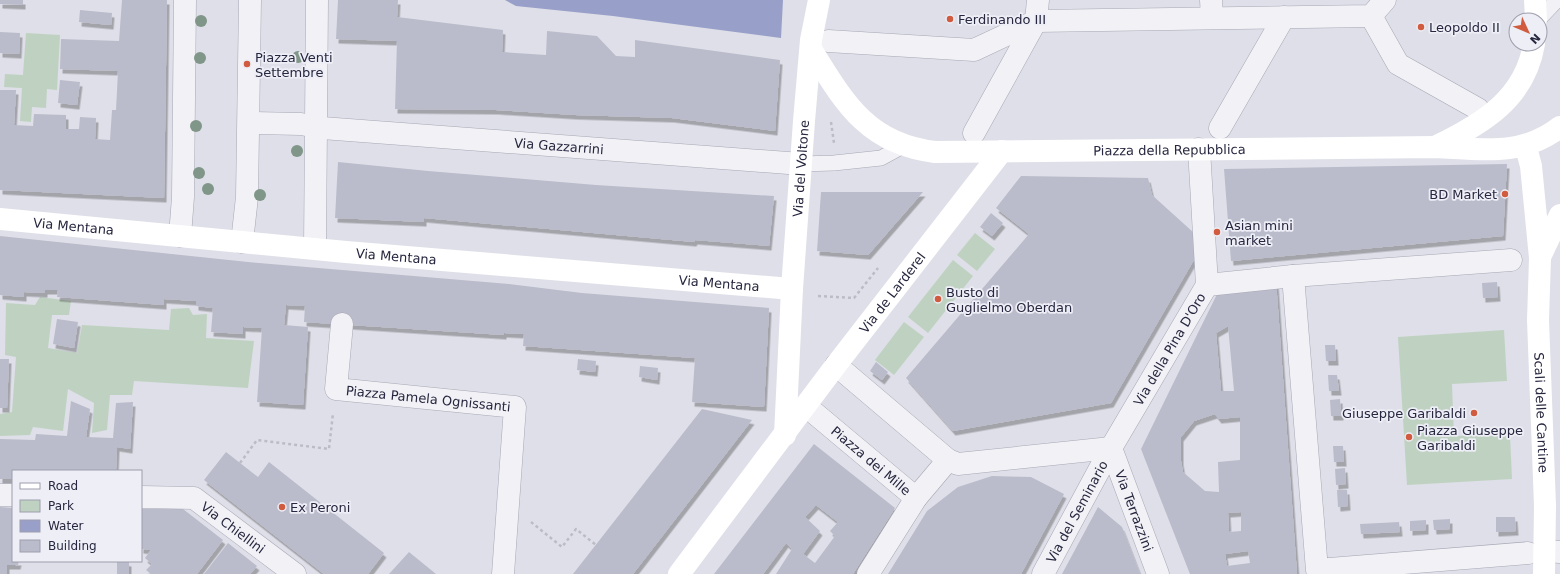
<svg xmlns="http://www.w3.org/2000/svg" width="1560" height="574" font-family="'DejaVu Sans',sans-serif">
  <defs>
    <filter id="shadow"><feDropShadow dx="2.5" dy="4.5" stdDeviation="0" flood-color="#0004"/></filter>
  </defs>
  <rect width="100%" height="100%" fill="#dedfe8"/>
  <path fill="#bfd2c1" d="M26 33 60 35 57 90 47 89 46 108 32 107 31 122 20 121 22 88 4 87 5 74 23 75Z
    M975 233 995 249 977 271 957 255Z
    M953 260 973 276 928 333 908 317Z
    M40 297 71 301 69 315H52L48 348 77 353 82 325 169 330 171 309 189 308 193 315 207 314 206 338 254 341 248 388 134 381 132 395H110L107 430 92 433 94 403 68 389 63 431 33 427 30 435 0 436V414L12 412 16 357 5 355 6 303 35 305Z
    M904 322 924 337 894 375 875 360Z
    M1504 330 1507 381 1452 384 1454 436 1510 435 1512 479 1407 485 1398 337Z"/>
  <path fill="#989fc9" d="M505 0H783L781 38 613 16 516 6Z"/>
  <path fill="#bbbccb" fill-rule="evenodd" filter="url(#shadow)" d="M0 0H23V5L0 4Z
    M122 0H167L164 198 0 190V90H16L14 125 33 126 34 114 66 115V129H79L80 117 96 118 95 139 110 140 112 110H116L118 71 60 69 61 39 119 41Z
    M338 0H398L397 17 503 30 502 52 546 55 547 31 597 36 616 56 635 57V40L780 60 775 131 672 118 575 115 496 110 395 109 397 41 336 39Z
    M80 10 112 13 111 25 79 22Z
    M0 32 20 33 19 54 0 53Z
    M60 80 80 82 77 105 58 103Z
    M338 162 428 171 596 185 774 196 769 246 695 240 694 242 424 218V222L335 218Z
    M1507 164 1503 236 1231 261 1224 169Z
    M1021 176 1148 178 1152 195 1194 233 1195 258 1111 403 953 431 906 378 1029 234 996 208Z
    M821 192H923L868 255 817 251Z
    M991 213 1003 223 992 236 980 227Z
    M0 236 248 262 509 284 582 293 769 308 764 407 692 402 695 358 523 346 524 334 504 333V335L304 322 305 306 286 305 284 325 308 327 303 405 257 402 262 328 243 327V334L211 332 213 308 196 306V301L164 299V305L57 297 58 290H45V293L24 292V297L0 295Z
    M1276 281 1297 574H1190L1141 449 1219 290ZM1228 326 1234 391H1221L1216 333ZM1215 414 1219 419 1240 417V460L1218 462 1219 492 1205 491 1183 472 1181 461V437L1194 421ZM1241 512V531L1229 532 1228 513ZM1248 551 1250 563 1227 566 1225 554Z
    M1497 282 1498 297 1483 298 1482 283Z
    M57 319 78 322 74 348 53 344Z
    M1325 345H1335L1336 361H1326Z
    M0 359H9L7 408H0Z
    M578 359 596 361 595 372 577 370Z
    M876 362 888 372 882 380 870 371Z
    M640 366 658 368 657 380 639 377Z
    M1328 375H1337L1339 391H1329Z
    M1340 399 1341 416H1331L1330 400Z
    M71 401 90 409 86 437 113 438 116 403 133 402 130 449 117 447 116 471H13V479H0V439L35 440 36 434 67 436Z
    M702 409 752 420 633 574H573Z
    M814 444 895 508 853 574H776L792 549 786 543 763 574H714ZM816 505 838 522 830 531 835 536 815 563 803 554 820 531 805 517Z
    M1333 446H1343L1344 462H1334Z
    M226 452 258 477 269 462 384 553 368 574H324L204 480Z
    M1345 468 1346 484 1336 485 1335 469Z
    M992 476 1031 477 1064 494 1021 574H888L927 511 958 487Z
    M1337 490H1347L1348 506 1338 507Z
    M0 507 13 508V561H19L18 565H7V574H0Z
    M1098 507 1122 527 1140 574H1062Z
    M141 509H183L223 540 197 574H151L146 570 152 564 145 558 151 550 141 549Z
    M1496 517H1515L1516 531 1496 532Z
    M1450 519V529L1434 530 1433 520Z
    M1426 520V530L1410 531V521Z
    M1399 522 1400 532 1361 534 1360 524Z
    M228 543 257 566 250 574H204Z
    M409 552 436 574H389Z
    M117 561 129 562V574H117Z"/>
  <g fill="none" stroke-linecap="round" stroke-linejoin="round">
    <g stroke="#a7a8b5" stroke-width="16">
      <path id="lane" d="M1538 20 1557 0
        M801 164 834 163 881 158 903 146"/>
    </g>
    <g stroke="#a7a8b5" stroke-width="23">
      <g id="street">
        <path d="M1211 0 1212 18"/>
        <path d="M1371 16 1398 64 1478 109"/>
        <path d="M828 41 974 50 1036 21 1371 16 1385 0"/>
        <path id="s1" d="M249 123 301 124 322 128 801 164"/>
        <path d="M1220 128 1284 17"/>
        <path d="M974 133 1036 21 1038 0"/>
        <path d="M180 236 183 197 185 0"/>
        <path d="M242 242 247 197 250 0"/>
        <path d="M315 248 317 0"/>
        <path d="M1511 260 1293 276 1317 570 1528 553"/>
        <path d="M1207 285 1293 276"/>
        <path id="s2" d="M342 324 336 389 515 407 503 574"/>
        <path id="s3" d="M806 406 916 498 948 460 836 365"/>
        <path id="s4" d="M1111 448 1158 574"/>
        <path d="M948 460 958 464 1111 448"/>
        <path d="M0 495H13"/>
        <path id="s5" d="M141 497 194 498 295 574"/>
        <path d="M1544 551 1560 552"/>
        <path d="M868 574 916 498"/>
        <path id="s6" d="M1043 574 1111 448 1207 285 1199 149"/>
      </g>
    </g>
    <path stroke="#bcbcc6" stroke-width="2.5" stroke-dasharray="3 3" stroke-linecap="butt" d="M831 122 834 143
      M818 296 854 298 878 268
      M240 463 257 440 329 449 333 413
      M531 522 562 547 576 529 596 545"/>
    <use href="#lane" stroke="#f1f1f6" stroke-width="15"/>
    <use href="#street" stroke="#f1f1f6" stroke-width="22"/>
    <g stroke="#fff" stroke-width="22">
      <path d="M1535 0 1536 20"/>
      <path id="s7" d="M811 49C844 102 867 144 935 152L1436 147C1480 149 1522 157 1560 127"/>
      <path d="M1437 146C1482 124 1525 99 1534 44"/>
      <path id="s8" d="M1523 146 1527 151 1531 166 1540 258 1538 320 1545 506 1544 574"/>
      <path id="s9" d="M0 219 346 252 792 289"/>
      <path d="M1540 257 1560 215"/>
      <path id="s10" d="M785 435 792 289 804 121 811 40 819 0"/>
      <path id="s11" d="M679 574 836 365 1002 151"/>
    </g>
  </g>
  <g fill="#809688">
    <circle cx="201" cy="21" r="6"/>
    <circle cx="298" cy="57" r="6"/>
    <circle cx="200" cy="58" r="6"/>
    <circle cx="196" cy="126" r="6"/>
    <circle cx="297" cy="151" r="6"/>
    <circle cx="199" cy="173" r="6"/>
    <circle cx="208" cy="189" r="6"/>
    <circle cx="260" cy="195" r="6"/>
  </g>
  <g fill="#d15b3f" stroke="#edeef6" stroke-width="1.5">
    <circle cx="950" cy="19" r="4"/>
    <circle cx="1421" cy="27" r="4"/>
    <circle cx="247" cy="64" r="4"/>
    <circle cx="1505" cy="194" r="4"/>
    <circle cx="1217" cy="232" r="4"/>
    <circle cx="938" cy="299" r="4"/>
    <circle cx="1474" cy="413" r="4"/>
    <circle cx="1409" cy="437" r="4"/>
    <circle cx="282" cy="507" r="4"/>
  </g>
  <g text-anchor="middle" stroke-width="3.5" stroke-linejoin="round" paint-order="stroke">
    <g font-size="13" fill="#27273f" stroke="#edeef6" text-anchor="start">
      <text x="958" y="24">Ferdinando III</text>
      <text x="1429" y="32">Leopoldo II</text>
      <text x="255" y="62">Piazza Venti<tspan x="255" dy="15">Settembre</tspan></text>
      <text x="1497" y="199" text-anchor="end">BD Market</text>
      <text x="1225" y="230">Asian mini<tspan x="1225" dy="15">market</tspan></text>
      <text x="946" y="297">Busto di<tspan x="946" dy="15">Guglielmo Oberdan</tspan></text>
      <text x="1466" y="418" text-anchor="end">Giuseppe Garibaldi</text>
      <text x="1417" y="435">Piazza Giuseppe<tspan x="1417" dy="15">Garibaldi</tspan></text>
      <text x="290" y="512">Ex Peroni</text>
    </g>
    <g font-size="13" fill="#27273f" stroke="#edeef6">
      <text dy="5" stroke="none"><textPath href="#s1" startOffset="311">Via Gazzarrini</textPath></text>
      <text dy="5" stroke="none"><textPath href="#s7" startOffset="403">Piazza della Repubblica</textPath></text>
      <text dy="5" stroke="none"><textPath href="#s10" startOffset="267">Via del Voltone</textPath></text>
      <text dy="5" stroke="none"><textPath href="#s9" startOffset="74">Via Mentana</textPath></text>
      <text dy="5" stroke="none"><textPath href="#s9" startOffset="398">Via Mentana</textPath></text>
      <text dy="5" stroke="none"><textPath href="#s9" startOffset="722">Via Mentana</textPath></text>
      <text dy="5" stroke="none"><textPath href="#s11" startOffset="353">Via de Larderel</textPath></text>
      <text dy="5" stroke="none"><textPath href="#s6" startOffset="258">Via della Pina D'Oro</textPath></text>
      <text dy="5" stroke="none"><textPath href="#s2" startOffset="158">Piazza Pamela Ognissanti</textPath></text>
      <text dy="5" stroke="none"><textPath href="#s8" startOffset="269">Scali delle Cantine</textPath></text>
      <text dy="5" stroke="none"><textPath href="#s3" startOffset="85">Piazza dei Mille</textPath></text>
      <text dy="5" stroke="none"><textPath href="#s6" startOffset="71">Via del Seminario</textPath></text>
      <text dy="5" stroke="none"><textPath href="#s4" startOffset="67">Via Terrazzini</textPath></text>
      <text dy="5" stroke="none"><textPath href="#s5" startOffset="102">Via Chiellini</textPath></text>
    </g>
  </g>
  <rect x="12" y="470" width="130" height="92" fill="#edeef6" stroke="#9e9ead"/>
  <rect x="20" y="483" width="20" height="6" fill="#ffffff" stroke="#9e9ead"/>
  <text x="48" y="490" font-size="12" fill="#27273f">Road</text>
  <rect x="20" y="500" width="20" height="12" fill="#bfd2c1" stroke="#9e9ead"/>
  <text x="48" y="510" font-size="12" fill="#27273f">Park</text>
  <rect x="20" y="520" width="20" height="12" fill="#989fc9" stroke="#9e9ead"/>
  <text x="48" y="530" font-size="12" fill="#27273f">Water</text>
  <rect x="20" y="540" width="20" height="12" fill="#bbbccb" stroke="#9e9ead"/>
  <text x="48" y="550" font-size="12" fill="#27273f">Building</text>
  <g transform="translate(1528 32) rotate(134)"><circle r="19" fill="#edeef6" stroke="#9e9ead"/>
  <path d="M0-3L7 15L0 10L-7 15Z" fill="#d15b3f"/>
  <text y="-6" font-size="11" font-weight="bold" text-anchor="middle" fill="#27273f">N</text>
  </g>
</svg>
